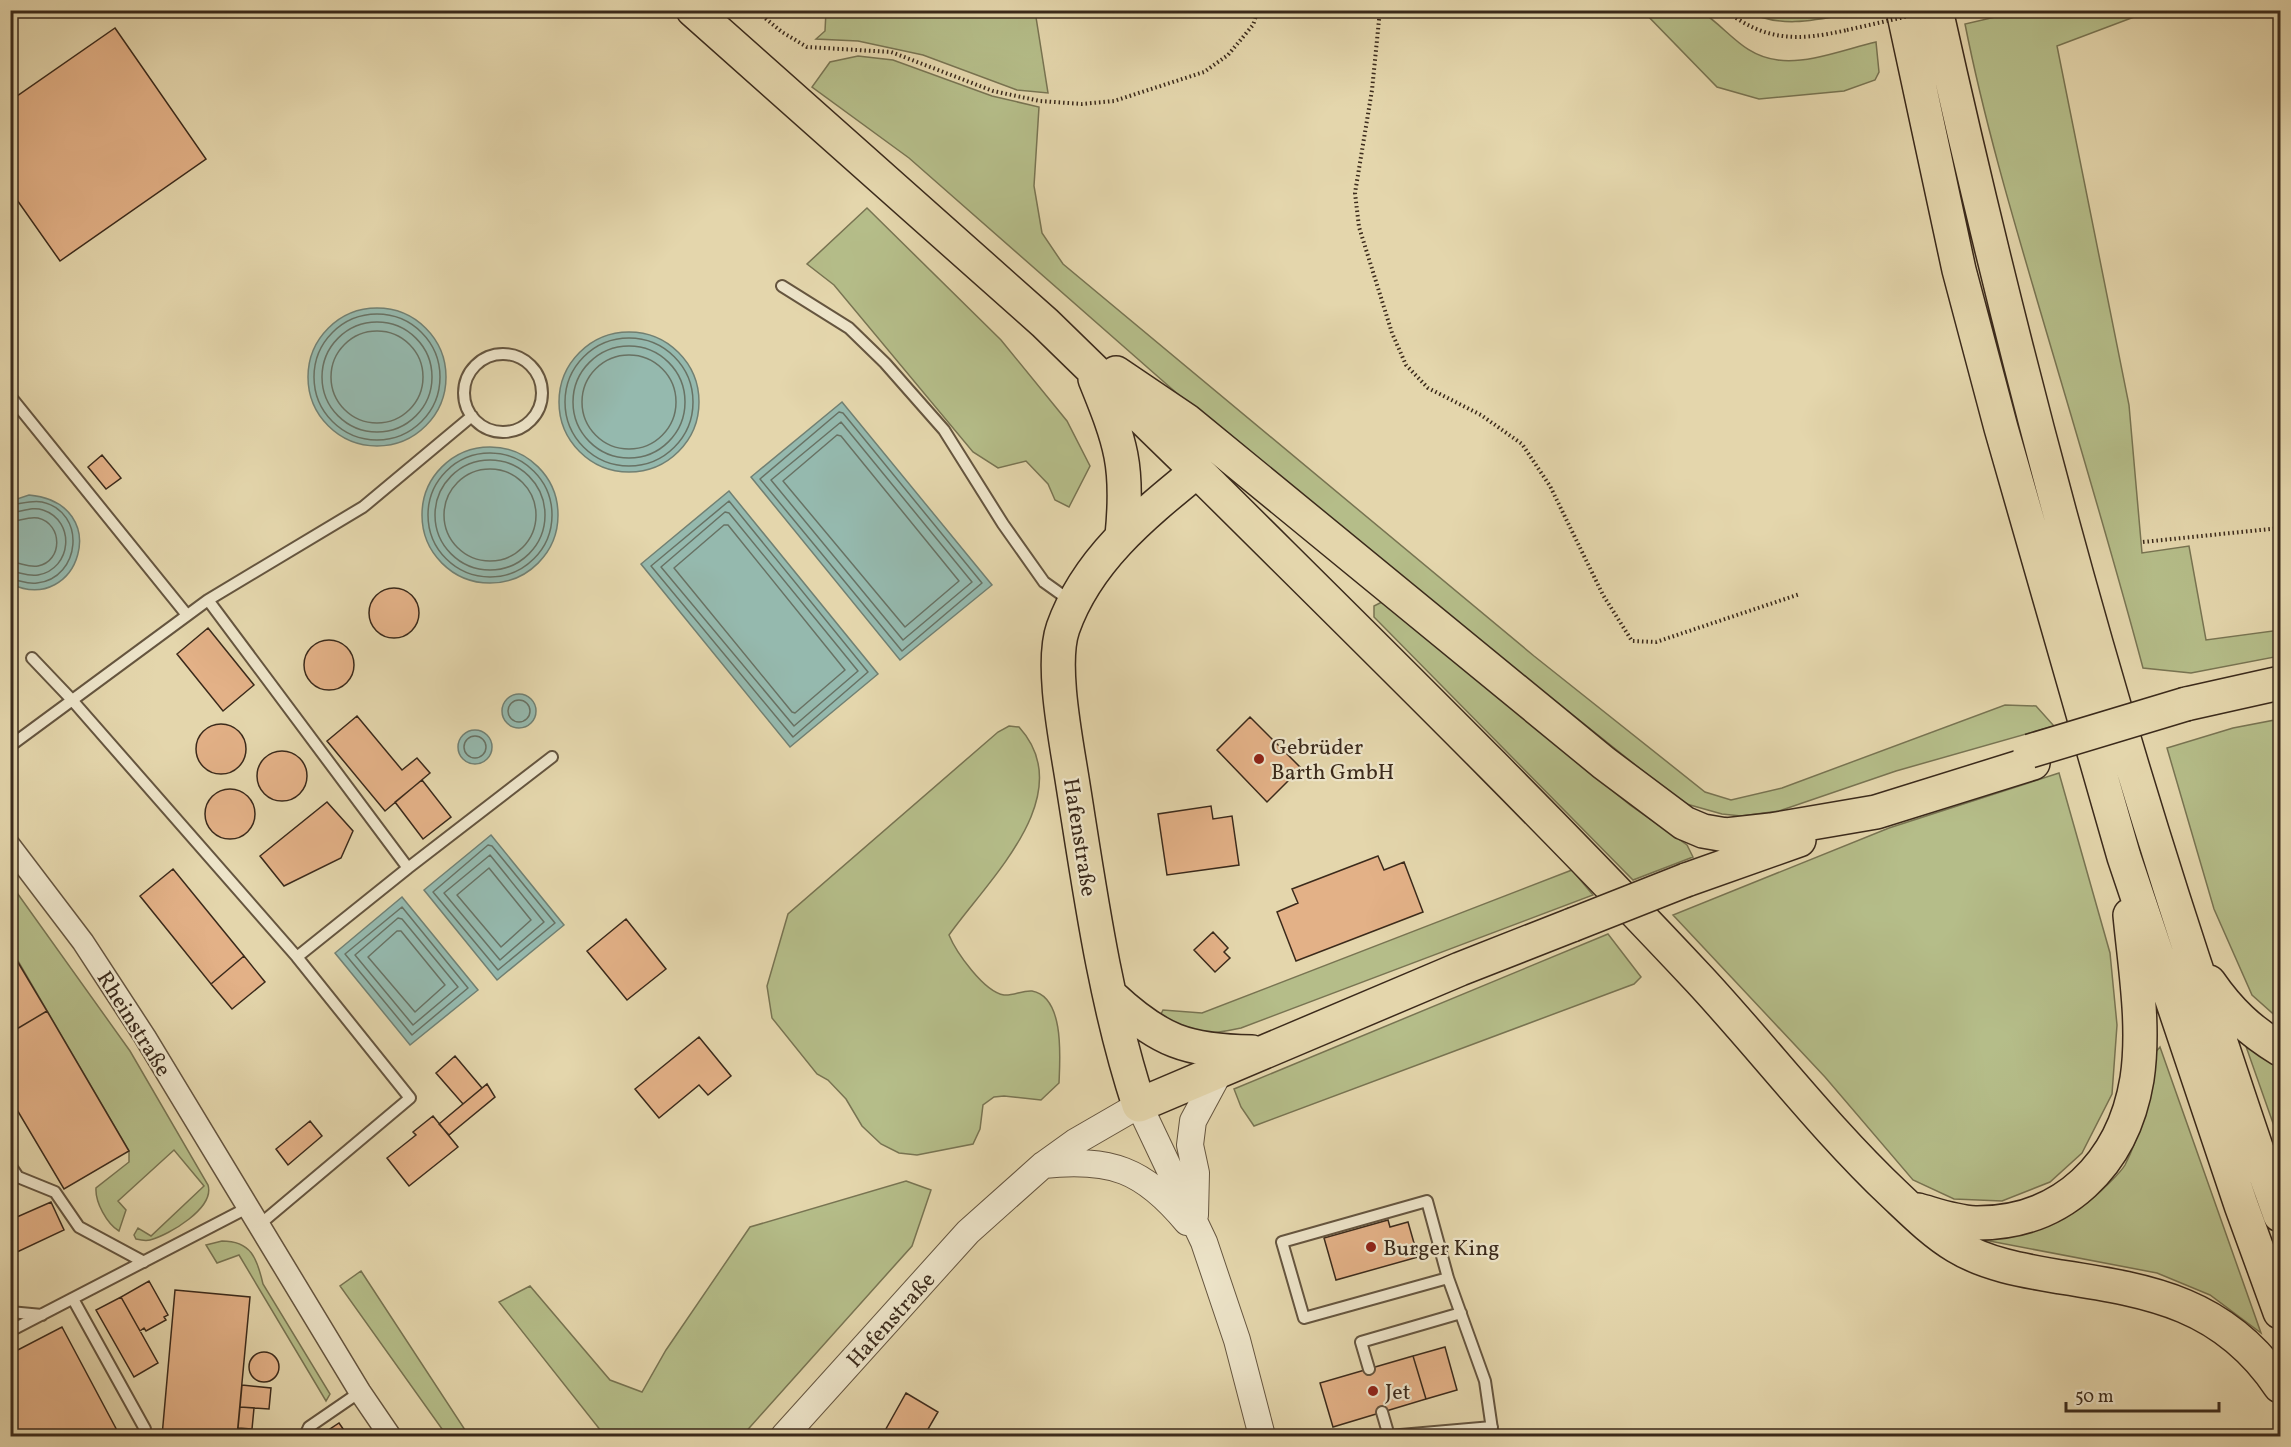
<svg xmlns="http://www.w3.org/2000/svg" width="2291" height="1447" font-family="Vollkorn,serif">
  <rect width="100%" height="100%" fill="#e4d6ac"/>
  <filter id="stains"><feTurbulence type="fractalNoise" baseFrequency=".00333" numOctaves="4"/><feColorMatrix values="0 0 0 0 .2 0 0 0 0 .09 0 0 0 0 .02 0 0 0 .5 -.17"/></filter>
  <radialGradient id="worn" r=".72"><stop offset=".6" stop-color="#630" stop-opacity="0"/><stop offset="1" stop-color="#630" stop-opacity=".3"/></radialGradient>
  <path fill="#b5bd89" stroke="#787452" stroke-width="1.5" d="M826 11H1035L1048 93 1017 90 923 55 858 41 816 39 825 31Z
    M1643 11C1655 10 1693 7 1702 12 1728 29 1743 56 1778 60 1809 64 1846 49 1876 42L1879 72 1875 80 1844 91 1759 99 1717 87Z
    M1746 11 1864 10V11C1824 18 1784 31 1746 11Z
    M2021 11H2150L2057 46 2129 405 2142 553 2189 546 2206 640 2280 630V656L2191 673 2143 668C2111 548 2075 429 2040 310 2012 215 1984 120 1965 24Z
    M858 56 893 60 992 96 1039 107 1034 186 1042 233 1063 264 1534 656 1705 792 1731 800 1782 788 2005 705 2036 706 2054 726 1896 771 1779 811 1741 816 1722 814 1683 803 1246 454 909 158 812 87 830 62Z
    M867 208 1001 340 1067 421 1090 466 1069 507 1055 500 1048 484 1026 461 998 468 973 452 834 285 807 264Z
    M1382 602 1630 805 1687 845 1693 857 1633 880 1374 617V606Z
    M2280 719V1020L2252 995 2214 909 2167 748 2233 728Z
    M1009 726 1019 727C1081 795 987 881 949 935 956 952 984 992 1004 995 1013 996 1023 990 1032 991 1065 997 1060 1059 1059 1083L1041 1100 1004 1096 994 1097 983 1105 980 1129 973 1144 917 1155 899 1153 881 1144 862 1126 846 1099 828 1080 817 1074 772 1018 767 986 788 914 998 732Z
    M2059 773 2110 953 2117 1025 2112 1094 2082 1153 2050 1182 2002 1201 1954 1199 1913 1180 1825 1077 1673 915 1889 828Z
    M1572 870 1593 895 1241 1028C1204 1036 1193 1037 1158 1020L1163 1010 1202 1013Z
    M10 883 130 1051 208 1185C215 1208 169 1235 150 1240 146 1241 140 1240 136 1239L134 1235 138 1228 151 1236 204 1186 174 1150 118 1201 126 1210 119 1231C107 1224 95 1202 96 1188L129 1162V1151L11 949Z
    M1608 934 1641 977 1634 984 1254 1126 1241 1107 1234 1089Z
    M2243 1038 2280 1059V1143Z
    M2160 1047 2261 1333 2210 1295 2157 1273 1979 1239C2031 1234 2069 1224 2107 1185 2113 1179 2121 1172 2125 1165 2143 1130 2148 1092 2154 1054Z
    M906 1181 931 1190 912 1246 742 1436H605L499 1302 530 1286 610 1380 642 1392 666 1350 750 1227Z
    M222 1241C251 1241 257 1258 263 1284L330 1394 326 1401 239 1255 217 1263 206 1245Z
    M361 1271 469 1436H447L340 1286Z"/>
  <path fill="#95b9ae" stroke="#718073" stroke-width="1.5" d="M308 377a69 69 0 1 1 138 0a69 69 0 1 1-138 0Z
    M559 402a70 70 0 1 1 140 0a70 70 0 1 1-140 0Z
    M842 402 992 585 900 660 751 477Z
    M422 515a68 68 0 1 1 136 0a68 68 0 1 1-136 0Z
    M729 491 878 674 790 747 641 564Z
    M29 495C115 503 79 616 11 584V501Z
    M502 711a17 17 0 1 1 34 0a17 17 0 1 1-34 0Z
    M458 747a17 17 0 1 1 34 0a17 17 0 1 1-34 0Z
    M491 835 564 925 497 980 424 890Z
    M402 897 478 990 410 1045 335 953Z"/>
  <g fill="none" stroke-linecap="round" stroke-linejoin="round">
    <path stroke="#687264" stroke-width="1.5" d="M314 377a63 63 0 1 1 126 0a63 63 0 1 1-126 0Z
      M322 377a55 55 0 1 1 110 0a55 55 0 1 1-110 0Z
      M331 377a46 46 0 1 1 92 0a46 46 0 1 1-92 0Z
      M565 402a64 64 0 1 1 128 0a64 64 0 1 1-128 0Z
      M573 402a56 56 0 1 1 112 0a56 56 0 1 1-112 0Z
      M582 402a47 47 0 1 1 94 0a47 47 0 1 1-94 0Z
      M839 412 843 413 982 583 902 651 760 479Z
      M841 422 972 582 903 640 771 480Z
      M837 435 841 436 959 581 905 627 783 481Z
      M428 515a62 62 0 1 1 124 0a62 62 0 1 1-124 0Z
      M435 515a55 55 0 1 1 110 0a55 55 0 1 1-110 0Z
      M444 515a46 46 0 1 1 92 0a46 46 0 1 1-92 0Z
      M729 501 868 672 793 737 651 566Z
      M10 505C21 504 31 500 42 502 87 512 81 578 37 583 28 585 20 580 10 579
      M725 512 729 513 858 671 794 726 661 567Z
      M10 513C22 512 32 506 43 510 76 521 72 569 38 575 28 577 20 572 10 571
      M10 522C20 521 29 516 38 518 63 524 63 561 38 566 28 568 20 562 10 562
      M724 525H728L845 670 795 713 792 712 674 568Z
      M508 711a11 11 0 1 1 22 0a11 11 0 1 1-22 0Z
      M464 747a11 11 0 1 1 22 0a11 11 0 1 1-22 0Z
      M488 845 492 846 555 923 498 970 433 892Z
      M490 855 544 922 500 960 444 893Z
      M489 868 531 920 501 947 457 895Z
      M402 907 468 988 412 1035 345 954Z
      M398 918 402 919 458 987 413 1025 355 955Z
      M397 931H401L445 985 415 1012 368 957Z"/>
  </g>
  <path fill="#e3b187" stroke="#3b2a1b" stroke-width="1.5" d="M115 28 206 159 60 261 10 190V101Z
    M102 455 121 478 106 489 88 467Z
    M369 613a25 25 0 1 1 50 0a25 25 0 1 1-50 0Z
    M208 628 254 685 223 711 177 654Z
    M304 665a25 25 0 1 1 50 0a25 25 0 1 1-50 0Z
    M357 716 402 770 417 758 430 773 385 811 327 741Z
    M1250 717 1301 768 1267 802 1217 750Z
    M196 749a25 25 0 1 1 50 0a25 25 0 1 1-50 0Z
    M257 776a25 25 0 1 1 50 0a25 25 0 1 1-50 0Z
    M422 780 451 817 423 839 395 802Z
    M205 814a25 25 0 1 1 50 0a25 25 0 1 1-50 0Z
    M327 802 353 831 341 858 284 886 260 856Z
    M1211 806 1213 819 1232 816 1239 865 1167 875 1158 814Z
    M1378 856 1384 870 1404 862 1423 912 1296 961 1277 912 1298 903 1292 889Z
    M173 869 244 956 211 984 140 896Z
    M626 919 666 969 627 1000 587 951Z
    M1213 932 1228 948 1224 952 1230 958 1215 972 1194 950Z
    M10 949 47 1011 10 1033Z
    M244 956 265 982 232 1009 211 984Z
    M47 1011 129 1151 64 1189 10 1098V1033Z
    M699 1037 731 1076 708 1095 699 1085 659 1118 635 1089Z
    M455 1056 482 1088 463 1104 436 1073Z
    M487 1084 495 1097 449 1135 439 1124Z
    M433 1116 458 1147 409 1186 387 1158 416 1135 413 1132Z
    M310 1121 322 1136 288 1165 276 1149Z
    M51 1202 64 1230 15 1253 10 1243V1220Z
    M1388 1220 1390 1227 1408 1222 1418 1257 1336 1280 1324 1238Z
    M149 1281 168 1315 164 1317 166 1320 146 1331 144 1328 140 1331 121 1297Z
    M175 1290 250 1297 237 1436H162Z
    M121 1297 158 1363 134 1377 96 1310Z
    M62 1327 120 1436H10V1354Z
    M1445 1347 1457 1390 1426 1399 1413 1356Z
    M249 1367a15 15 0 1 1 30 0a15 15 0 1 1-30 0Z
    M1413 1356 1426 1399 1333 1427 1320 1383Z
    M242 1385 271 1388 269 1409 240 1407Z
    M906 1393 938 1412 924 1436H882Z
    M240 1407 254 1408 252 1429 238 1428Z
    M339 1423 348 1436H335L330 1429Z"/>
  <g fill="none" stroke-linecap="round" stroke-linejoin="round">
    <g stroke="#65553f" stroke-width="14">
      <path id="service" d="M782 286 849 328 885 363 944 430 1003 524 1044 582 1072 602
        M464 393a39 39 0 1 1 78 0a39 39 0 1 1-78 0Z
        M10 396 187 615
        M208 600 408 868 552 757
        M32 658 72 700 297 957 408 868
        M10 746 208 600 363 507 472 416
        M10 1165 18 1177 55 1192 79 1227 144 1262
        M259 1225 410 1098 297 957
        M1448 1278 1304 1318 1282 1242 1427 1201 1448 1278 1485 1381 1493 1436
        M73 1299 145 1429 144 1436
        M10 1312 42 1315
        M10 1331 247 1208
        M1369 1369 1361 1342 1461 1313
        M1382 1412 1389 1436 1492 1427
        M305 1436 309 1427 360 1392"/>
    </g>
    <g stroke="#65553f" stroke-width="24">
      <path id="minor" d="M10 846 83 942 145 1037 360 1392 390 1436"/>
    </g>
    <g stroke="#65553f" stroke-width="28">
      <path id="tertiary" d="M1043 1165C1111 1158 1143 1169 1187 1222
        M1195 1215 1196 1173 1190 1145 1193 1121 1221 1069
        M784 1436 968 1232 1043 1165 1075 1142 1139 1105 1204 1242 1237 1340 1262 1436"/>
    </g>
    <g stroke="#3b2a1b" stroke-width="36">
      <path id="primary" d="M693 10 1045 323 1197 471C1143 515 1087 560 1063 628 1050 665 1067 745 1073 785 1090 892 1105 1002 1139 1105L1460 969 1572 925
        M1116 373 1187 421 1604 763 1684 823 1703 831 1726 835 1771 830 1876 812 2033 763
        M1095 379C1121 443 1129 466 1122 536
        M2186 704 2280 683
        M1686 880 1799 840
        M1111 996C1159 1041 1187 1051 1252 1052"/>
    </g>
    <g stroke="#3b2a1b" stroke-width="36">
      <path id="motorway" d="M1903 10 1959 270 2001 428 2124 857 2241 1205 2280 1312
        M1936 10C2012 351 2101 688 2213 1019 2235 1084 2256 1150 2280 1215
        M1197 471C1366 639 1536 805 1699 979 1765 1050 1824 1128 1895 1195 1913 1212 1934 1233 1956 1246 1987 1265 2026 1271 2061 1277 2152 1291 2225 1304 2280 1386
        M2209 982C2229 1011 2250 1031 2280 1049
        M1918 1210C1936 1215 1955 1222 1975 1223 2063 1224 2123 1164 2137 1079 2145 1026 2135 968 2130 915"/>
    </g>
    <path stroke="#3b2a1b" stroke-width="4" stroke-dasharray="1.5 3" stroke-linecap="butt" d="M755 10 782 32 807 47 891 52 993 91 1040 101 1082 104 1114 101 1204 72 1228 55 1253 25 1258 10
      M1380 10 1372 90 1355 193 1359 227 1392 333 1406 365 1428 388 1481 415 1522 444 1550 486 1603 595 1632 641 1656 642 1800 594
      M1725 10C1766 42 1799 41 1847 30
      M2143 542 2280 528"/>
    <use href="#service" stroke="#ede4c9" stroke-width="10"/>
    <use href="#minor" stroke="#ede4c9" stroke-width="21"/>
    <use href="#tertiary" stroke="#ede4c9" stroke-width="26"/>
    <use href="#primary" stroke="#e4d6ac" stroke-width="33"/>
    <use href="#motorway" stroke="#e4d6ac" stroke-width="33"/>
    <g stroke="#3b2a1b" stroke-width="36" stroke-linecap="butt">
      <path id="primary-bridge" d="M2030 751 2186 704
        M1572 925 1686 880"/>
    </g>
    <path stroke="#3b2a1b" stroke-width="4" stroke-dasharray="1.5 3" stroke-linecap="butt" d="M1847 30 1935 10"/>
    <use href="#primary-bridge" stroke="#e4d6ac" stroke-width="33"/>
  </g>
  <g fill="#8f2418" stroke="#ede4c9" stroke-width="2">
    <circle cx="1259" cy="759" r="6"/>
    <circle cx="1371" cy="1247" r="6"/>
    <circle cx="1373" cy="1391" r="6"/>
  </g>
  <g text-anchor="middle" stroke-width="4.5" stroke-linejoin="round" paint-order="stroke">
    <g font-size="22" fill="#3b2a1b" stroke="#ede4c9" text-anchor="start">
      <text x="1271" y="754">Gebrüder<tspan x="1271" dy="25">Barth GmbH</tspan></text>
      <text x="1383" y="1255">Burger King</text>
      <text x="1385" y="1399">Jet</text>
    </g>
    <g font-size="22" fill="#3b2a1b" stroke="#ede4c9">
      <text transform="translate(1081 837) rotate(81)" y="8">Hafenstraße</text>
      <text transform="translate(135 1023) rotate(58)" y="8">Rheinstraße</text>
      <text transform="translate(890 1319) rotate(-48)" y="8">Hafenstraße</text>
    </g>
  </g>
  <rect width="2291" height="1447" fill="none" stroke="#e4d6ac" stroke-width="36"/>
  <rect x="12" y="12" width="2267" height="1423" fill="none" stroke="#3b2a1b" stroke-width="3"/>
  <rect x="18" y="18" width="2255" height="1411" fill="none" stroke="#3b2a1b" stroke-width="1.5"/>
  <path d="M2066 1402v9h153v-9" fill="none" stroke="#3b2a1b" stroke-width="3"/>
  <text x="2075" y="1402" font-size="18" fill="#3b2a1b" stroke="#ede4c9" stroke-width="4.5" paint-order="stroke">50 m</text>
  <rect width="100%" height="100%" filter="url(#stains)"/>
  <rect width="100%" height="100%" fill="url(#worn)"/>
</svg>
